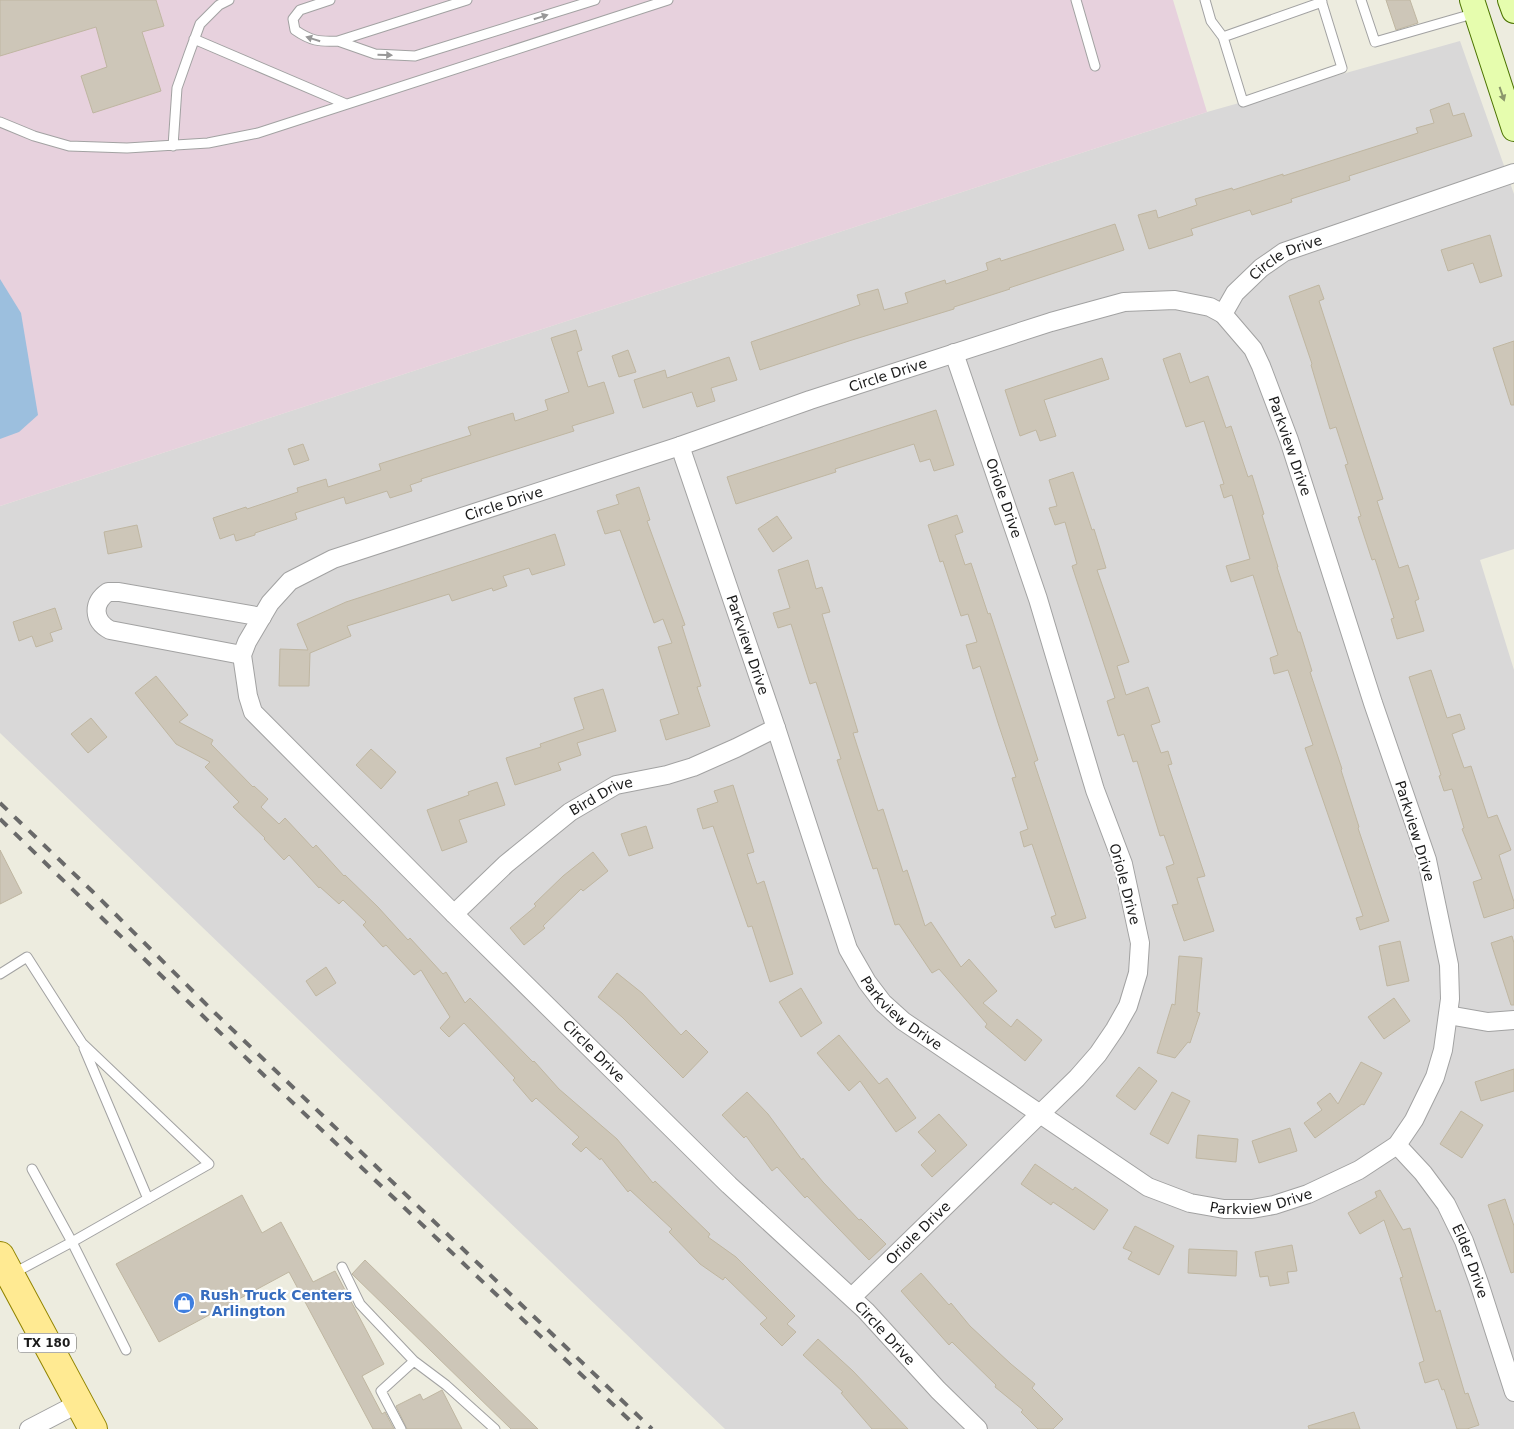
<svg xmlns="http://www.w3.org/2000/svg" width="1514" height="1429" font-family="'DejaVu Sans',sans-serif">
  <rect width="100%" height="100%" fill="#edecdf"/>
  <path fill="#d9d8d8" d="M1460 41 1514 194V549L1480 560 1514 670V1429H725L0 733V506L1207 112Z"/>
  <path fill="#e7d1dd" d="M0 0H1173L1207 112 0 506Z"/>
  <path fill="#9cbfde" d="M0 279 21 313 38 415 19 432 0 439Z"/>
  <path fill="#cdc6b8" stroke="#bfb6a1" d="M0 0H156L164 26 142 32 161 91 93 113 81 76 107 67 96 27 0 56Z
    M1386 0H1410L1418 23 1396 30Z
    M1449 103 1453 116 1464 113 1472 136 1349 176 1350 180 1291 199 1292 202 1252 215 1250 210 1191 229 1193 235 1149 249 1138 215 1156 210 1158 218 1197 205 1195 199 1232 188 1233 190 1283 174V176L1418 133 1416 128 1434 123 1430 110Z
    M1115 224 1124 250 1009 288 1010 289 954 307V309L852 340 760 370 751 342 860 305 857 295 878 289 884 310 908 303 905 293 945 280 946 284 988 270 986 263 1000 258 1001 261Z
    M1490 235 1502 276 1480 283 1473 263 1448 271 1441 250Z
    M1319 285 1324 299 1319 301 1383 499 1377 501 1399 568 1408 565 1419 599 1415 601 1424 631 1397 639 1391 619 1394 618 1375 559 1372 560 1358 517 1361 516 1345 465 1348 464 1336 427 1330 429 1311 365 1312 364 1289 296Z
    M576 330 582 350 577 352 588 387 604 382 614 413 572 426 574 431 421 479 422 481 410 485 412 491 390 498 387 491 346 504 344 497 295 513 297 519 255 533V535L236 541 234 534 220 539 213 518 246 507 247 509 298 492 297 488 326 479 328 487 381 470 379 464 471 435 468 427 513 413 515 421 548 410 545 400 569 392 551 338Z
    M1514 341V405H1511L1493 348Z
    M628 350 636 372 619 377 612 356Z
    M1180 353 1190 383 1208 376 1226 428 1231 426 1248 477 1252 475 1264 514 1262 515 1278 567H1277L1298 632H1300L1312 671 1310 672 1342 769 1341 770 1359 827 1358 828 1389 921 1360 930 1356 918 1363 916 1305 748 1313 745 1288 670 1274 674 1270 658 1278 655 1253 575 1231 582 1226 566 1250 559 1232 495 1224 498 1220 485 1224 484 1204 421 1186 427 1163 359Z
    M729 357 737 380 711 388 715 401 697 407 692 392 643 408 634 380 665 370 667 378Z
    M1102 358 1109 379 1044 400 1056 436 1040 441 1036 430 1020 436 1005 390Z
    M936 410 954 465 934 471 930 459 920 462 914 444 835 469 836 472 736 504 727 477Z
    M303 444 309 460 294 465 288 449Z
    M1073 472 1092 530 1094 529 1106 568 1097 570 1129 662 1117 666 1126 695 1148 687 1160 722 1151 725 1161 753 1168 751 1172 764 1168 765 1205 876 1197 878 1214 931 1184 941 1172 905 1178 904 1166 867 1174 864 1164 835 1160 836 1137 761 1133 762 1124 734 1118 736 1107 701 1115 698 1072 566 1077 564 1065 522 1055 525 1049 508 1057 506 1049 480Z
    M639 487 650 520 647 521 685 625 682 626 701 686 697 687 710 726 666 740 660 720 679 714 658 647 672 643 663 619 654 623 620 530 605 534 597 511 619 504 616 495Z
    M957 515 963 532 955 535 965 565 971 563 988 614 990 613 1038 760 1034 762 1086 918 1055 928 1051 917 1056 915 1032 844 1024 847 1020 832 1028 829 1012 778 1016 777 999 726 980 666 973 669 966 645 977 642 968 614 961 616 943 561 940 562 928 525Z
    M777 516 792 538 773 552 758 529Z
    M137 525 142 547 108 554 104 532Z
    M555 534 565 565 532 575 529 568 503 576 507 586 493 591 492 588 452 601 449 594 347 626 351 636 310 653 309 686H279L280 649 308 650 297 624 346 602Z
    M808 560 816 589 822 587 830 612 822 614 858 732 853 733 878 811 883 809 903 872 907 870 925 926 931 922 961 967 969 959 997 991 983 1003 1011 1027 1017 1019 1042 1040 1025 1061 985 1027 987 1024 939 969 932 973 899 924 895 925 877 868 873 869 856 818 837 760 841 759 816 682 810 684 791 624 778 628 773 613 790 608 778 570Z
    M55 608 62 629 50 633 53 641 36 647 32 636 19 641 13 622Z
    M1431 670 1447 718 1460 714 1465 729 1452 734 1464 768 1471 766 1488 818 1497 815 1511 850 1499 855 1514 902V908L1484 918 1473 882 1482 879 1462 829 1464 828 1452 789 1444 791 1439 776 1441 775 1409 677Z
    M156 676 188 715 179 722 213 740 211 744 253 787 254 786 268 799 261 807 279 824 285 818 313 848 316 845 344 876 345 875 378 907 408 940 410 938 443 974 446 972 465 1003 470 998 533 1062 534 1061 559 1089 617 1139 653 1183 655 1181 710 1234 708 1237 736 1257 795 1316 787 1324 796 1332 782 1346 760 1324 767 1318 725 1277 723 1280 700 1264 669 1232 672 1229 630 1190 628 1192 601 1158 600 1160 586 1147 581 1152 572 1144 579 1137 536 1098 532 1102 513 1080 515 1078 464 1023 449 1037 440 1028 450 1017 421 970 414 975 386 945 383 947 363 925 366 922 343 900 339 904 320 887 319 888 289 855 284 860 264 839 265 838 233 807 239 802 205 767 210 762 176 744 135 693Z
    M603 689 616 731 577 743 581 755 558 763 561 770 515 785 506 758 541 747 540 744 584 729 574 698Z
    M91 718 107 737 88 753 71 734Z
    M371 749 396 772 381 789 356 765Z
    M497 782 505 805 459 820 467 842 442 851 427 810 469 795 468 792Z
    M733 785 754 852 747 854 757 884 764 881 793 974 770 982 752 926 748 927 713 826 703 829 697 809 718 802 714 791Z
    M646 826 653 848 629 856 621 834Z
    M0 850 22 893 0 904Z
    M593 852 608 871 583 891 581 889 543 926 545 928 524 945 510 928 536 906 534 904 563 876Z
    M1512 936 1514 943V1005H1511L1491 943Z
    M1400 941 1409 981 1387 986 1379 946Z
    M1179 956 1202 958 1197 1012 1200 1013 1190 1043 1188 1042 1175 1058 1157 1053 1172 1004 1175 1005Z
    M326 967 336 983 316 996 306 981Z
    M617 973 642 993 681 1035 686 1030 708 1052 683 1078 622 1017 598 997Z
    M801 988 822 1023 801 1037 779 1002Z
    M1394 998 1410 1021 1384 1039 1368 1017Z
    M839 1035 879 1084 887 1078 916 1118 896 1132 860 1081 849 1091 817 1053Z
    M1361 1062 1382 1073 1364 1105 1362 1104 1315 1138 1304 1123 1322 1110 1317 1103 1330 1093 1338 1104Z
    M1139 1067 1157 1081 1135 1110 1116 1096Z
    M1514 1069V1091L1481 1101 1475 1082Z
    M747 1092 768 1114 802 1160 803 1158 823 1182 859 1220 861 1219 886 1244 869 1260 807 1196 805 1198 777 1167 772 1171 746 1136 744 1138 722 1115Z
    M1172 1092 1190 1101 1168 1144 1150 1134Z
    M1461 1111 1483 1125 1462 1158 1440 1144Z
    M939 1114 967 1145 932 1177 921 1165 936 1151 918 1132Z
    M1290 1128 1297 1151 1259 1163 1252 1141Z
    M1198 1135 1238 1139 1236 1162 1196 1158Z
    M1035 1164 1073 1190 1075 1187 1108 1210 1094 1230 1053 1202 1051 1205 1021 1184Z
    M1380 1190 1403 1230 1410 1228 1436 1312 1440 1310 1465 1394 1468 1393 1479 1425 1467 1429H1457L1444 1389 1442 1390 1438 1379 1425 1383 1419 1363 1424 1361 1400 1278 1403 1277 1384 1220 1360 1234 1348 1213 1377 1197 1375 1192Z
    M242 1195 262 1233 281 1222 313 1282 335 1271 384 1364 362 1376 382 1414 385 1412 394 1429H373L289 1272 159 1342 116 1264Z
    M1505 1199 1514 1226V1272L1511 1273 1488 1205Z
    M1135 1226 1174 1246 1159 1275 1128 1259 1132 1252 1123 1248Z
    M1292 1245 1297 1271 1287 1272 1289 1283 1270 1286 1268 1276 1260 1277 1255 1252Z
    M1189 1249 1237 1251 1236 1276 1188 1273Z
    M365 1260 538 1429H511L352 1274Z
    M921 1273 949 1305 951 1303 970 1326 1011 1364 1035 1384 1032 1388 1063 1419 1053 1429H1038L1021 1412 1023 1410 995 1387 996 1385 952 1342 949 1345 901 1291Z
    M818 1339 853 1371 908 1429H872L841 1393 843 1392 803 1355Z
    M442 1390 462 1429H407L396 1406 420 1394 423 1400Z
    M1354 1412 1360 1429H1309L1308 1426Z"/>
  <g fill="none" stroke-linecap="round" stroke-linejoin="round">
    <g stroke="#a2a2a2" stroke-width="11">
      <path id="service" d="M330 0 300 10 293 19 295 30C311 41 319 42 338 41L467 0
        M1076 0 1095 66
        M1205 0 1211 21 1223 37
        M1321 0 1342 68 1243 102 1223 37 1322 2
        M1361 0 1375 42 1476 13
        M194 39 346 104
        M338 41 375 54 415 56 595 0
        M0 122 34 136 69 146 127 148 208 143 258 133 668 0
        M173 146 177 88 189 54 200 24 219 5 229 0
        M0 974 27 957 82 1043 209 1164 72 1242 32 1169
        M84 1048 148 1199
        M342 1267 360 1304 414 1361 381 1391 401 1429
        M12 1274 72 1242 126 1350
        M414 1361 446 1385 495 1429"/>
    </g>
    <g stroke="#a2a2a2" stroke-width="20">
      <g id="minor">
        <path id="s1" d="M680 446 776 728 848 949 867 982 883 1003 903 1021 1148 1187 1190 1203 1224 1209H1252L1274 1205 1308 1194 1359 1170 1397 1145 1414 1120 1435 1077 1443 1050 1450 999 1449 965 1427 860 1373 703 1289 440 1261 366 1253 349 1223 314"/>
        <path d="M242 655 110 630C93 621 92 603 108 592H119L262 617"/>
        <path id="s2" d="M454 914 506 864 570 812 616 785 667 775 693 767 736 748 776 728"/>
        <path d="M1448 1015 1488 1022 1514 1020"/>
        <path id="s3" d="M1397 1145 1423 1173 1446 1204 1464 1241 1479 1283 1514 1392"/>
        <path id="s4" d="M852 1297 1077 1078 1098 1054 1115 1029 1128 1006 1138 973 1140 943 1123 864 1095 790 1038 599 954 353"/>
        <path d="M29 1429 79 1403"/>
        <path id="s5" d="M978 1429 938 1390 866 1311 729 1185 454 914 253 712 248 696 242 655 247 642 270 603 290 581 333 559 680 446 810 400 1051 322 1124 302 1175 300 1210 307 1223 314 1235 293 1261 268 1284 252 1514 173"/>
      </g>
    </g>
    <g stroke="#4b7300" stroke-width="26">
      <path id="secondary" d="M1472 0 1514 129
        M1510 0 1514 11"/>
    </g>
    <g stroke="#918400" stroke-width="30">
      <path id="primary" d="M0 1256 93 1429"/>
    </g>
    <use href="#service" stroke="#fff" stroke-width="9"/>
    <use href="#minor" stroke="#fff" stroke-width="18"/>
    <use href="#secondary" stroke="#e6fdae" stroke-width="24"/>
    <use href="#primary" stroke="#ffea92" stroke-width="28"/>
    <path stroke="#696969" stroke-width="4" stroke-dasharray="10 10" stroke-linecap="butt" d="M0 803 92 891 215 1013 652 1429
      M0 819 273 1084 639 1429"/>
  </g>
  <defs><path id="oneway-solid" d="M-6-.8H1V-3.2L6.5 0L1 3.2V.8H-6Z" transform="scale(1.25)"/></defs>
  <g fill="#989898">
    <use href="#oneway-solid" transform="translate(541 17) rotate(-17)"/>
    <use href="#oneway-solid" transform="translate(313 39) rotate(-163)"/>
    <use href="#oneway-solid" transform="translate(385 55) rotate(2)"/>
  </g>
  <use fill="#8b976c" href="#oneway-solid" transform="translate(1502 94) rotate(71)"/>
  <defs>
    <g id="shop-disc" transform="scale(1.125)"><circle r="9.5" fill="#3f7fe0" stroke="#fff"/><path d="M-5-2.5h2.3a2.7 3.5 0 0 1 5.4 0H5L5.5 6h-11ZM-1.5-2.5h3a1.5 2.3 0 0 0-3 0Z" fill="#fff"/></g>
  </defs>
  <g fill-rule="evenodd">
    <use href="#shop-disc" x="184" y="1303"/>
  </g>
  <g text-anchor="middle" stroke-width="4.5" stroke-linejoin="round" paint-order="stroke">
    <rect fill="#fff" stroke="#5f5f5f" stroke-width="1" x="18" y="1333.5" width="58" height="19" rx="4"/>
    <g font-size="12" font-weight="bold" fill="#1b1b1b">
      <text x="47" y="1347">TX 180</text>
    </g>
    <g font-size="14" fill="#1b1b1b" stroke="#fff">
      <text dy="5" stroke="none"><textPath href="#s5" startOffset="2236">Circle Drive</textPath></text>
      <text dy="5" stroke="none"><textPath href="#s5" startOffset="1800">Circle Drive</textPath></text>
      <text transform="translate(1290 446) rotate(71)" y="5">Parkview Drive</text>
      <text transform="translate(1004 498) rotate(71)" y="5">Oriole Drive</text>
      <text dy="5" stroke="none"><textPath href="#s5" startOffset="1395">Circle Drive</textPath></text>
      <text dy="5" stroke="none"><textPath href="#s1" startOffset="210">Parkview Drive</textPath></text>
      <text dy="5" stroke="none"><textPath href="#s2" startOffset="190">Bird Drive</textPath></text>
      <text transform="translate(1415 831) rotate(73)" y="5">Parkview Drive</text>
      <text transform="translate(1125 884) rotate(75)" y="5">Oriole Drive</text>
      <text dy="5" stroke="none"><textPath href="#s1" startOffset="615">Parkview Drive</textPath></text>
      <text transform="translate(594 1051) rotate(45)" y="5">Circle Drive</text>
      <text dy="5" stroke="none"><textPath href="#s1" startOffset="1035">Parkview Drive</textPath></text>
      <text dy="5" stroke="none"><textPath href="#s4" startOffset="92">Oriole Drive</textPath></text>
      <text dy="5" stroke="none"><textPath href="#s3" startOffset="139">Elder Drive</textPath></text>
      <text transform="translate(885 1333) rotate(47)" y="5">Circle Drive</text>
    </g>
    <g font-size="14" font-weight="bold" fill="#366cbe" stroke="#fff" text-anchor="start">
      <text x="200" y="1300">Rush Truck Centers<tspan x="200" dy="16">– Arlington</tspan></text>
    </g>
  </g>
</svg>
